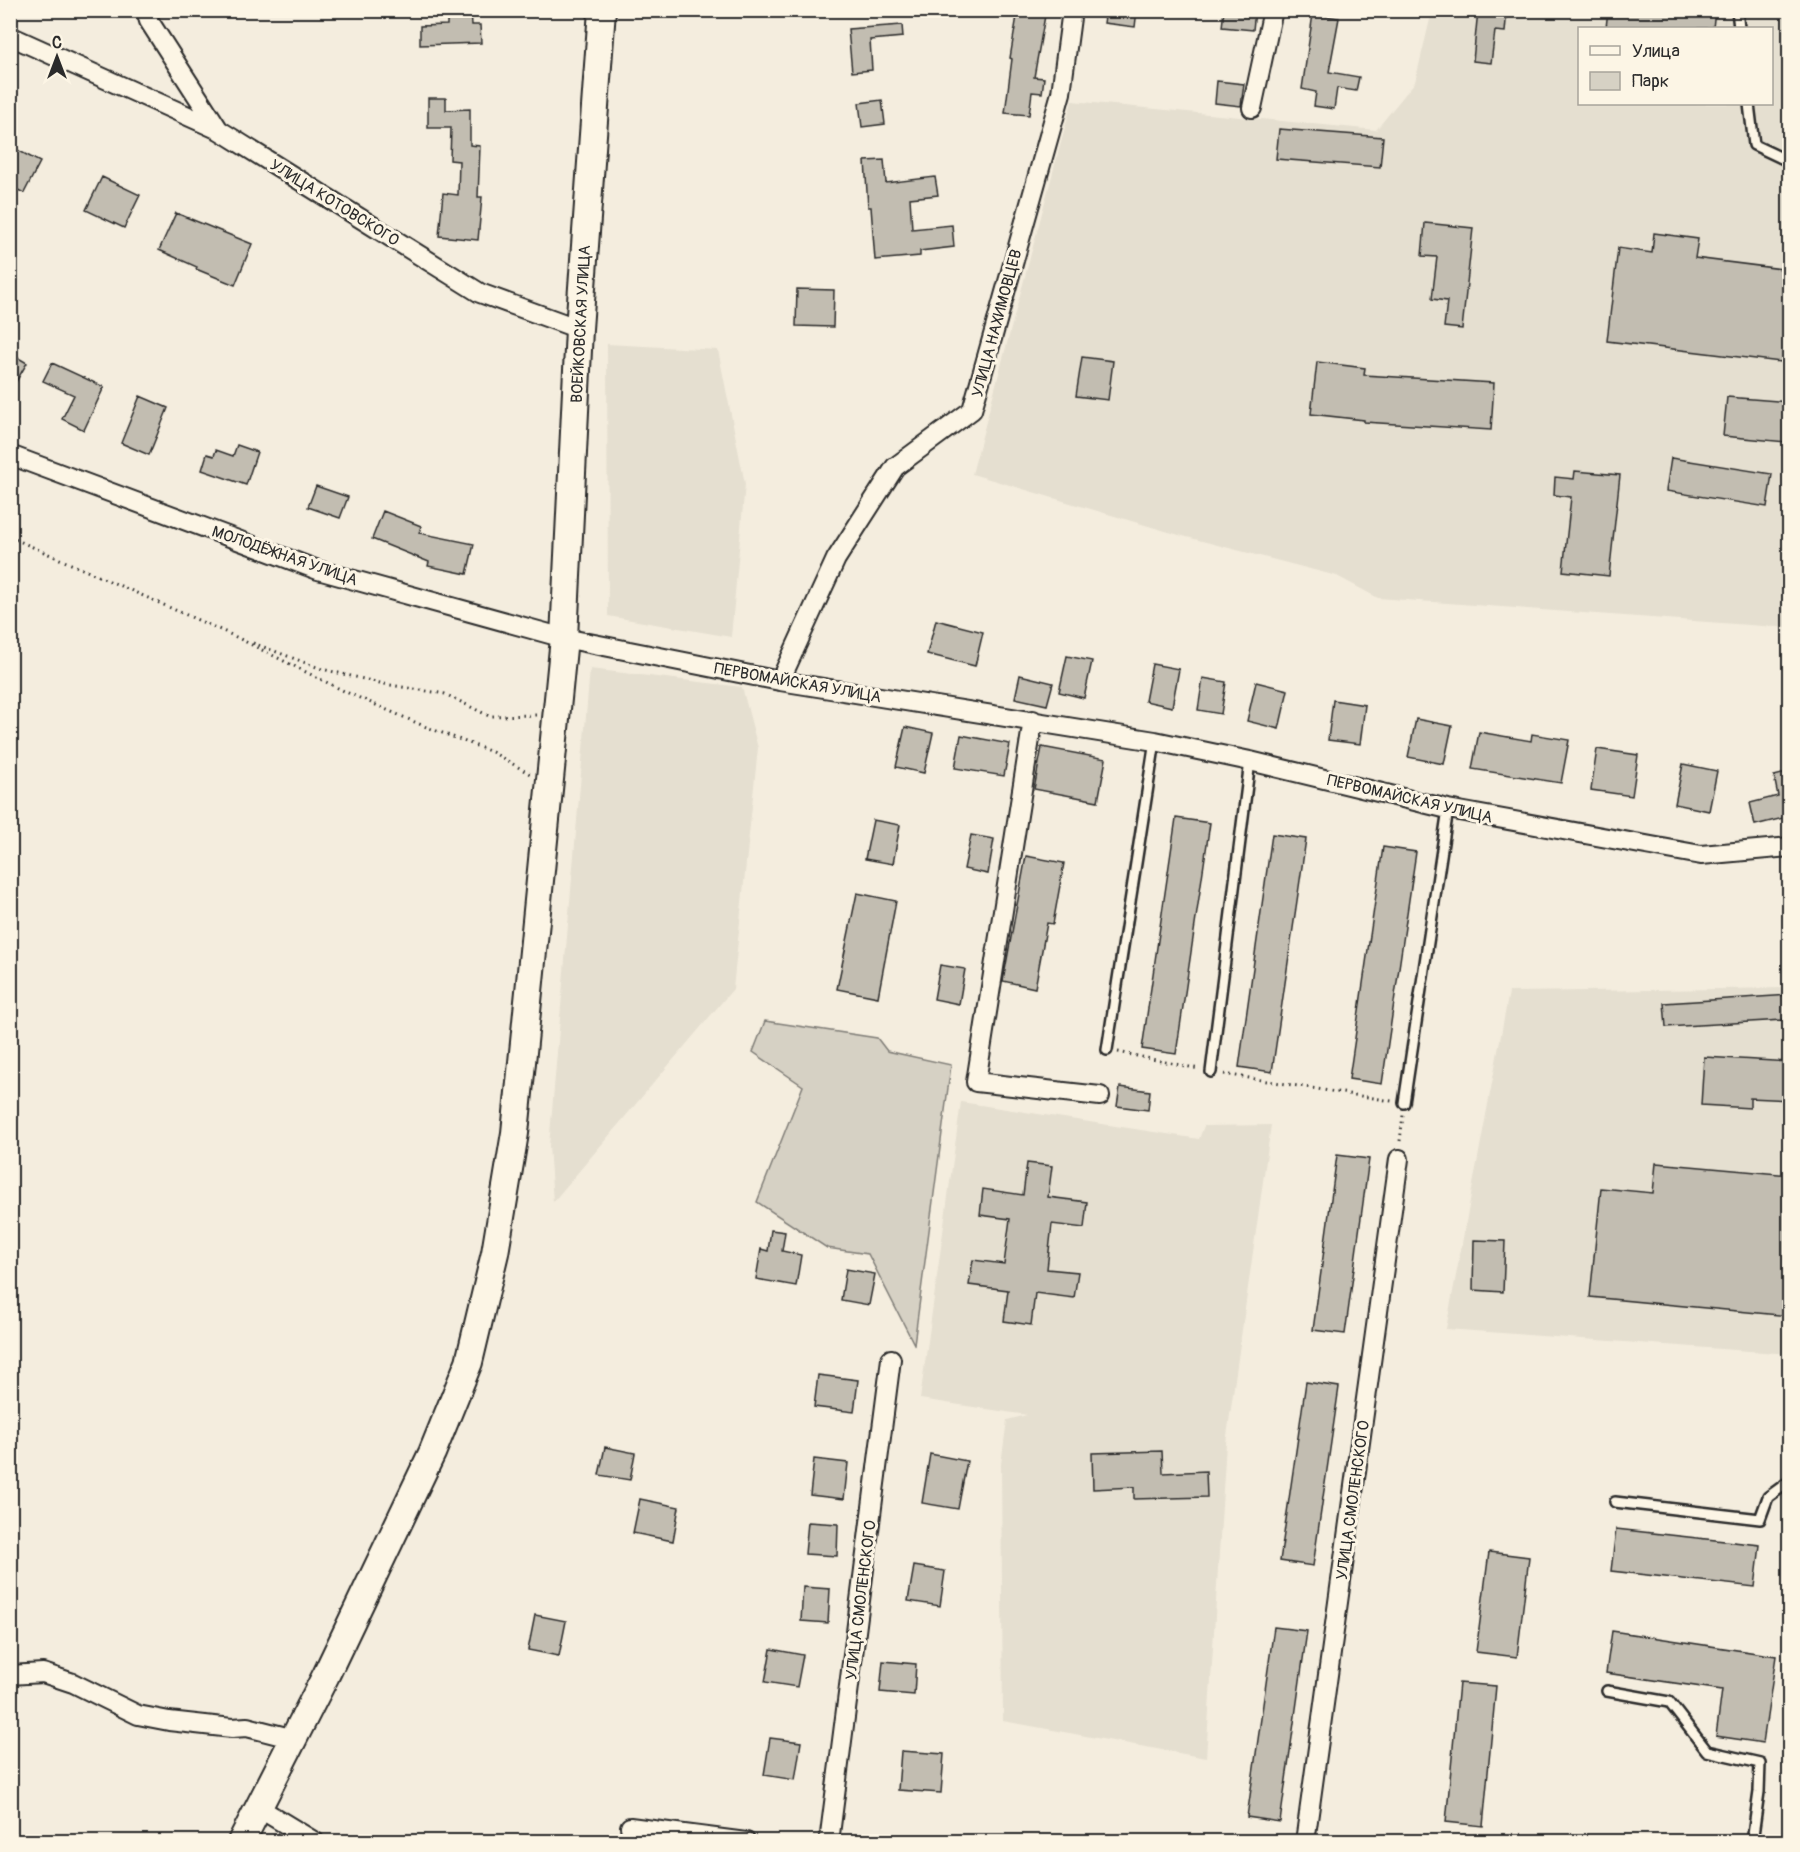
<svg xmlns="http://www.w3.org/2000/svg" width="1800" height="1852" font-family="Pangolin,sans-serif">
  <rect width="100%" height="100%" fill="#f4edde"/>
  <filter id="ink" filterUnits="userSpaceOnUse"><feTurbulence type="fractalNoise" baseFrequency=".0167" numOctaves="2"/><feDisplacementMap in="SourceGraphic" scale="12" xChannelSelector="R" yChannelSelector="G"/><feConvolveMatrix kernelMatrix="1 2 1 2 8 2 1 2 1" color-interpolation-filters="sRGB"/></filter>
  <g filter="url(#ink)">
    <path fill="#e5dfd0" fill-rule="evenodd" d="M1432 11H1789V628L1378 598 1337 576 1179 535 972 474 1072 101 1376 130 1415 82ZM1580 28H1772V104H1580Z
      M607 344 718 350 745 484 731 637 608 616Z
      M590 669 742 687 758 748 733 989 553 1202 549 1146Z
      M1789 988V1354L1446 1329 1509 992Z
      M961 1102 1199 1139 1204 1126 1271 1125 1226 1443 1206 1758 1003 1721 1001 1464 1007 1420 1027 1415 920 1399Z"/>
    <path fill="#d6d1c4" stroke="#807e78" stroke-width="1.5" d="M765 1021 877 1038 887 1051 951 1065 914 1344 868 1254 827 1248 757 1202 803 1086 753 1052Z"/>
    <path fill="#c2bdb1" stroke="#2b2b2b" stroke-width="1.5" d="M447 10H471L472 25H480L481 43 420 45V26L447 25Z
      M1018 10H1046L1034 77 1044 78 1042 93 1032 92 1029 115 1005 113 1012 59 1010 58Z
      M1106 10H1137L1135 27 1104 23Z
      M1224 10H1255L1253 30 1222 27Z
      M1478 10H1507L1505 32 1495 31 1491 63 1473 61Z
      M1608 10H1715L1713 28H1606Z
      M1313 14 1339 18 1329 72 1359 77 1356 91 1337 88 1334 109 1314 106 1316 92 1302 89Z
      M902 25 903 37 870 40 872 70 852 72 848 29Z
      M1217 81 1244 84 1241 106 1215 103Z
      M428 98H446V110L470 109V145L480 146 478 197H482L478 240 439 236 443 193 458 195 459 161 450 160 451 128H428Z
      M882 100 885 124 862 127 859 103Z
      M1279 129 1383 137 1380 167 1276 159Z
      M10 146 40 162 24 193 10 186Z
      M884 160 886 183 935 177 938 195 910 198 912 229 952 225 954 247 920 251V256L875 260 871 207H868L865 161Z
      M102 177 140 195 124 228 86 210Z
      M176 213 252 244 235 285 196 269 197 267 159 250Z
      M1425 223 1473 228 1462 329 1444 327 1447 301 1432 299 1437 257 1422 256Z
      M1654 233 1698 239 1695 258 1790 270V363L1607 341 1618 248 1652 253Z
      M797 289 834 290 833 327 796 326Z
      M10 353 27 363 10 392Z
      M1082 357 1113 361 1108 400 1076 396Z
      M1317 362 1365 368 1364 375 1494 383 1491 430 1364 422V420L1311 414Z
      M52 363 104 387 84 430 62 419 74 395 43 381Z
      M140 396 168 408 149 455 121 443Z
      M1727 397 1789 402 1786 442 1723 436Z
      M237 445 257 452 246 485 202 470 207 454 214 456 216 450 233 456Z
      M1671 458 1772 474 1767 507 1666 491Z
      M1575 471 1620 475 1609 576 1563 571 1571 497 1554 495 1555 477 1574 479Z
      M316 486 348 497 340 518 308 507Z
      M383 511 421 526 419 533 474 544 467 574 428 566 429 562 372 539Z
      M936 620 983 632 975 666 927 654Z
      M1067 656 1092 661 1084 698 1059 692Z
      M1152 664 1179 669 1172 707 1145 701Z
      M1020 675 1053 683 1047 705 1015 698Z
      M1203 678 1226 682 1221 714 1198 710Z
      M1256 682 1288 690 1279 729 1247 721Z
      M1333 700 1365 705 1360 744 1328 740Z
      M1416 719 1452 726 1444 764 1408 757Z
      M905 727 933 733 924 773 896 767Z
      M1479 732 1531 741 1532 734 1569 740 1561 783 1472 769Z
      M961 735 1010 744 1004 776 955 768Z
      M1042 747 1106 759 1098 801 1034 789Z
      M1597 749 1638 755 1632 796 1591 790Z
      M1683 764 1717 771 1709 811 1675 804Z
      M1790 772V819L1784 820 1783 818 1755 825 1750 803 1778 796 1774 776Z
      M1176 818 1210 823 1176 1054 1142 1049Z
      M873 820 900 825 893 864 865 859Z
      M1272 834 1306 839 1272 1072 1239 1067Z
      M971 835 994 839 988 874 964 869Z
      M1383 847 1416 852 1382 1084 1349 1079Z
      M1026 856 1064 863 1053 924 1047 923 1035 988 1003 981Z
      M857 893 896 901 878 997 837 989Z
      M940 965 965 969 959 1004 934 999Z
      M1790 995V1019H1783V1020L1666 1027 1664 1003Z
      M1704 1057 1790 1062V1100L1750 1098V1108L1701 1105Z
      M1120 1087 1150 1091 1148 1110 1117 1106Z
      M1337 1155 1369 1159 1345 1334 1313 1330Z
      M1027 1163 1052 1166 1048 1197 1087 1202 1084 1228 1052 1224 1047 1269 1078 1272 1074 1298 1035 1293 1031 1325 1004 1321 1008 1290 969 1285 973 1260 1004 1264 1010 1219 980 1215 983 1189 1023 1195Z
      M1656 1163 1790 1175V1316L1590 1297 1601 1188 1653 1193Z
      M771 1230 785 1232 782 1251 801 1255 796 1286 756 1279 761 1249 768 1251Z
      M1474 1240 1505 1241 1503 1292 1473 1290Z
      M846 1269 875 1274 869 1305 841 1300Z
      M818 1375 858 1380 854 1412 814 1407Z
      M1306 1382 1339 1387 1313 1566 1280 1561Z
      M605 1447 635 1453 630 1480 599 1475Z
      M1162 1451 1163 1473 1206 1471 1207 1497 1134 1499V1487L1093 1489 1092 1453Z
      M930 1454 967 1461 958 1509 922 1503Z
      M814 1459 848 1463 844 1499 810 1495Z
      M640 1499 679 1507 673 1541 633 1533Z
      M808 1522 838 1524 837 1556 805 1554Z
      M1616 1529 1760 1545 1755 1587 1611 1571Z
      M1489 1552 1529 1557 1517 1657 1476 1652Z
      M914 1566 945 1571 940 1606 908 1601Z
      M803 1587 830 1589 828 1623 801 1621Z
      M535 1615 566 1621 559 1656 528 1650Z
      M1274 1627 1307 1631 1280 1822 1247 1817Z
      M1612 1631 1776 1656 1763 1743 1716 1736 1722 1690 1606 1673Z
      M771 1649 803 1655 797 1687 765 1682Z
      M883 1661 916 1664 914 1695 880 1692Z
      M1459 1683 1496 1686 1483 1826 1446 1822Z
      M770 1738 801 1742 795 1780 764 1775Z
      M901 1751 944 1754 941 1793 898 1790Z"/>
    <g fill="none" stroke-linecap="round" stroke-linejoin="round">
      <g stroke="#2b2b2b" stroke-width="14">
        <path id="lane" d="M1737 10 1739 28
          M1749 104 1754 145 1790 162
          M1107 1050 1155 741
          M1211 1072 1250 761
          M1404 1103 1448 809
          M1615 1502 1760 1519 1768 1497 1790 1481
          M1607 1691 1669 1702 1707 1751 1760 1763 1759 1792 1752 1842"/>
      </g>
      <g stroke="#2b2b2b" stroke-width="22">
        <path id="street" d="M146 10 149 21 219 130 480 293 579 329
          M10 36 219 130
          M1252 108 1273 10
          M10 455 318 570 564 638 780 681 1155 741 1250 761 1448 809 1701 855 1790 847
          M780 681 836 559 895 467 972 410 1061 93 1072 10
          M1033 720 976 1082 1100 1096
          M10 1675 43 1673 73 1683 138 1715 169 1721 232 1728 247 1727 294 1739
          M259 1808 315 1842
          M630 1827 746 1842
          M829 1842 891 1359
          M1305 1842 1399 1159"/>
      </g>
      <g stroke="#2b2b2b" stroke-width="30">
        <path id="secondary" d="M241 1842 326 1675 432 1453 469 1362 495 1253 515 1133 564 638 579 329 602 10"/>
      </g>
      <path stroke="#2b2b2b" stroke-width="3" stroke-dasharray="1.5 4.5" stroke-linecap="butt" d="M10 537 234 636 346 692 424 726 492 752 530 774
        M253 643 322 669 384 684 445 694 489 716 537 715
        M1118 1052 1199 1069
        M1224 1074 1392 1101
        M1400 1141 1403 1115"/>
      <use href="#lane" stroke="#fcf5e5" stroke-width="9"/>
      <use href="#street" stroke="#fcf5e5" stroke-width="18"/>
      <use href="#secondary" stroke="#fcf5e5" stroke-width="26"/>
    </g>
  </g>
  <g text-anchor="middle" stroke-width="6" stroke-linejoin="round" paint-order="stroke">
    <g font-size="16" fill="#2b2b2b" stroke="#fcf5e5">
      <text transform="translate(335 202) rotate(32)" y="6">УЛИЦА КОТОВСКОГО</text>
      <text transform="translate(996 323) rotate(-75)" y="6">УЛИЦА НАХИМОВЦЕВ</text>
      <text transform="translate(580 324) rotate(-87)" y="6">ВОЕЙКОВСКАЯ УЛИЦА</text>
      <text transform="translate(285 555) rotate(19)" y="6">МОЛОДЁЖНАЯ УЛИЦА</text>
      <text transform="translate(798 682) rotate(10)" y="6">ПЕРВОМАЙСКАЯ УЛИЦА</text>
      <text transform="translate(1410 798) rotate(13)" y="6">ПЕРВОМАЙСКАЯ УЛИЦА</text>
      <text transform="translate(1352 1500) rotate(-82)" y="6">УЛИЦА СМОЛЕНСКОГО</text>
      <text transform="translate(860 1600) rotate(-83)" y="6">УЛИЦА СМОЛЕНСКОГО</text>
    </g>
  </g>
  <rect width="1800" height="1852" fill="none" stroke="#fcf5e5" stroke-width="36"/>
  <rect x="18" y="18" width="1764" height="1816" fill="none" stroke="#2b2b2b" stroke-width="2" filter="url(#ink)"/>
  <rect x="1578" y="27" width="195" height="78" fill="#fcf5e5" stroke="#a8a49b" stroke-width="1.5"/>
  <rect x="1590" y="46" width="30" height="9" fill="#fcf5e5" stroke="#a8a49b" stroke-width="1.5"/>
  <text x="1632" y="57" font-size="18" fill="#2b2b2b">Улица</text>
  <rect x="1590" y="72" width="30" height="18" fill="#d6d1c4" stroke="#a8a49b" stroke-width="1.5"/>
  <text x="1632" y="87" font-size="18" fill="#2b2b2b">Парк</text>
  <g transform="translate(57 57)" stroke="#fcf5e5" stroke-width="4.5" paint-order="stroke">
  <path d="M0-4.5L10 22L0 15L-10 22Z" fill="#2b2b2b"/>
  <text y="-9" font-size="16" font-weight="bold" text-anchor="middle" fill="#2b2b2b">С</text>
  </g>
</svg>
